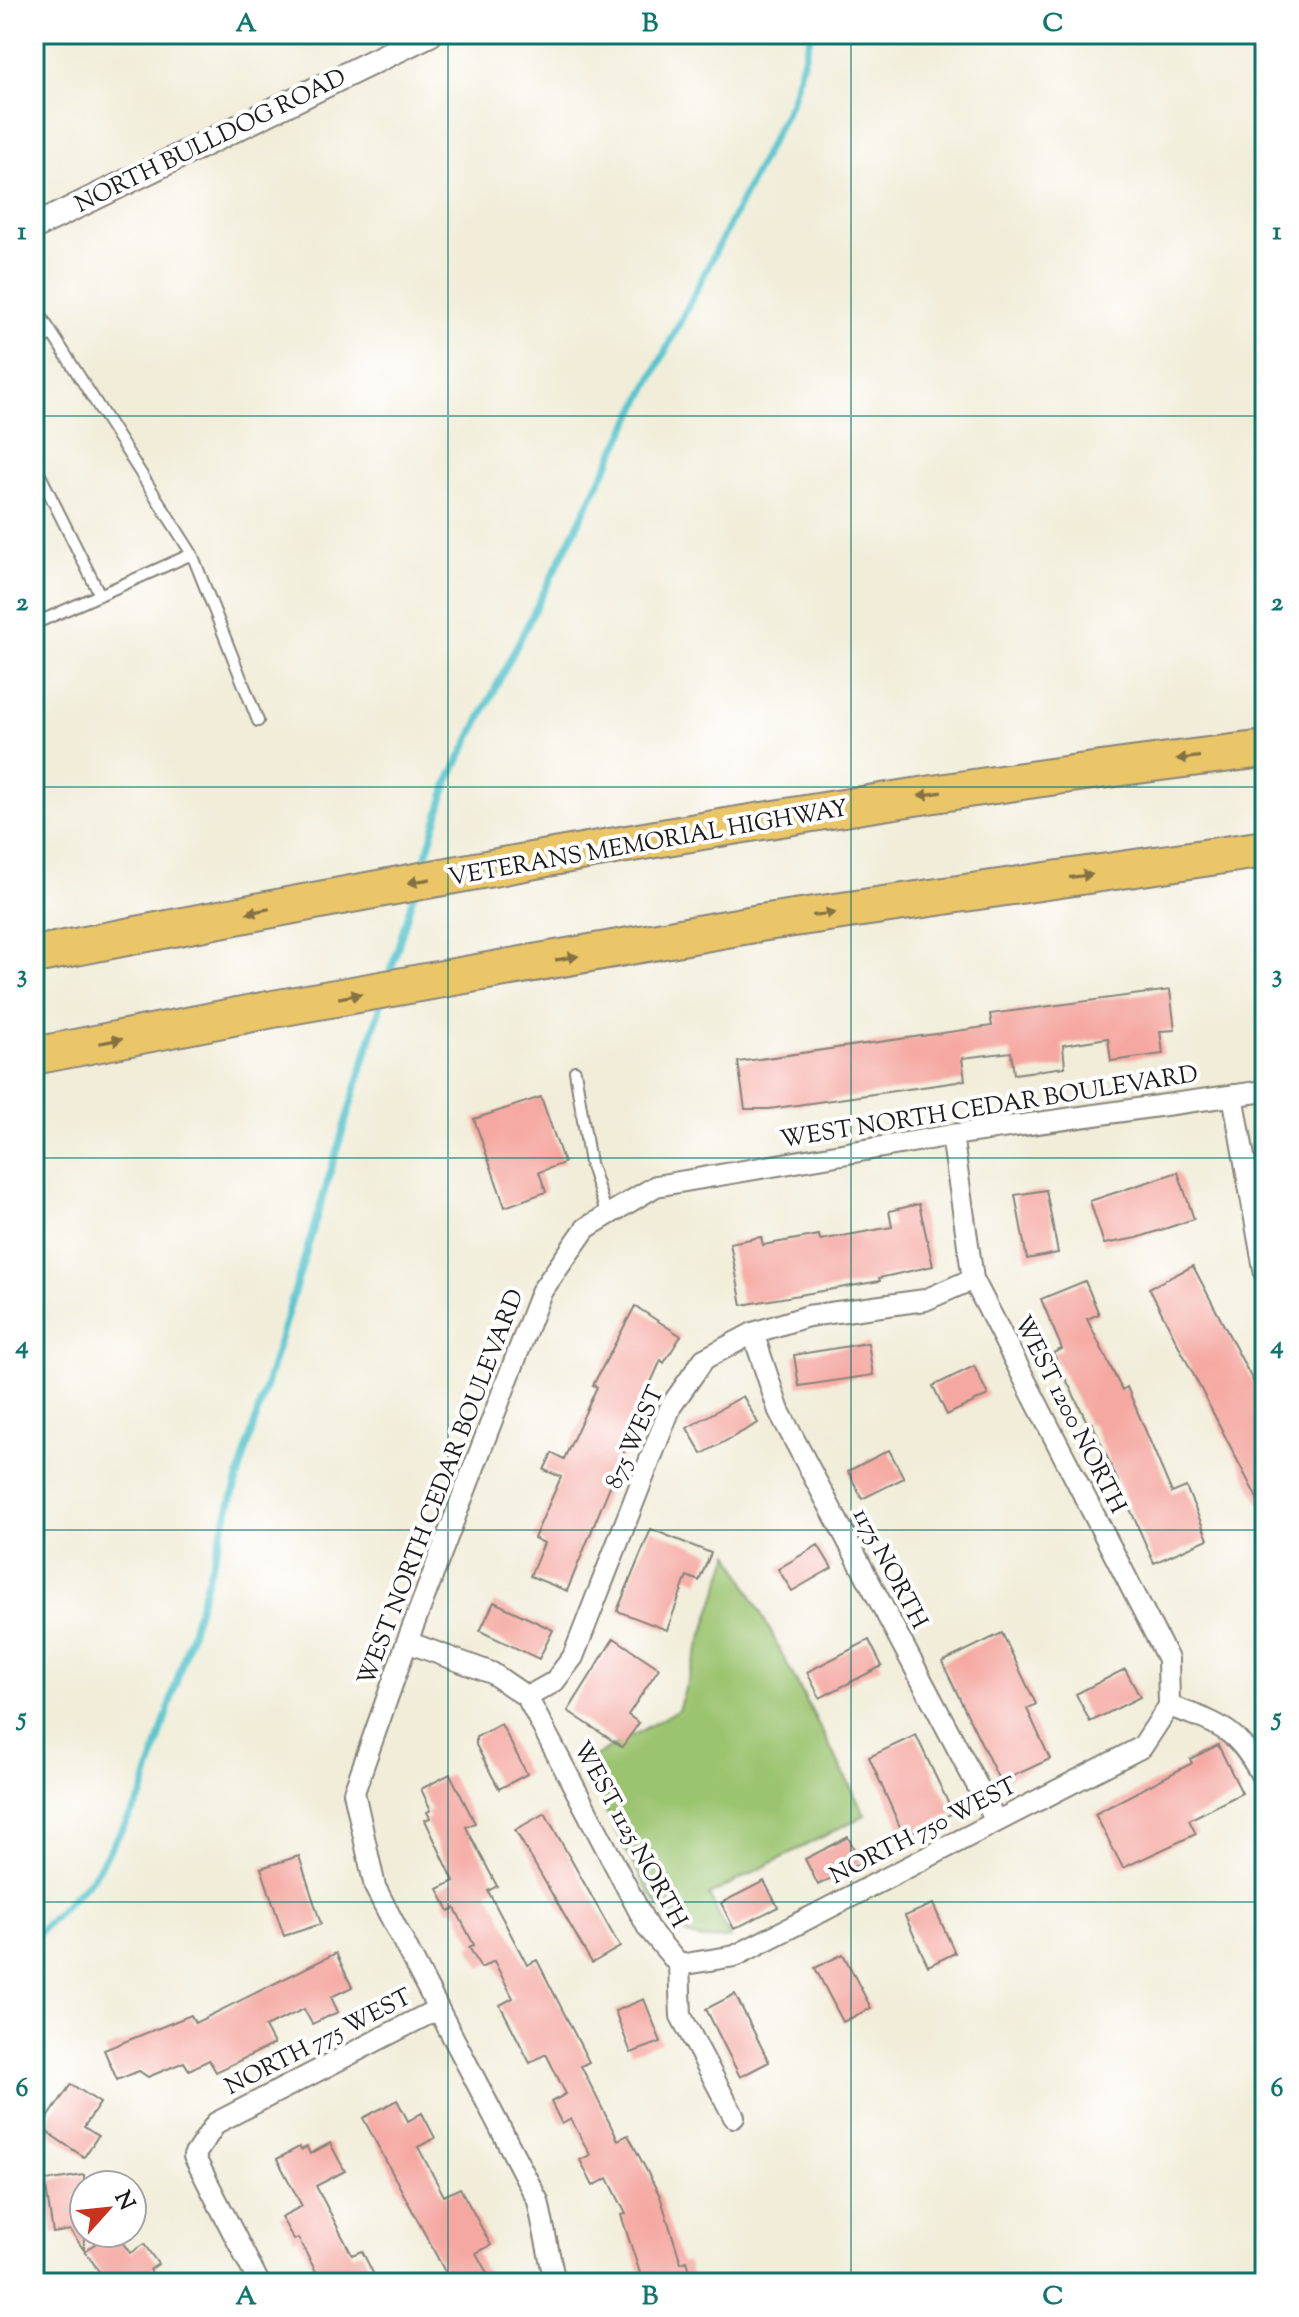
<svg xmlns="http://www.w3.org/2000/svg" width="1299" height="2317" font-family="'Sorts Mill Goudy',serif">
  <rect width="100%" height="100%" fill="#fff"/>
  <filter id="ink" filterUnits="userSpaceOnUse"><feTurbulence type="fractalNoise" baseFrequency=".0125" numOctaves="2"/><feDisplacementMap in="SourceGraphic" scale="16" xChannelSelector="R" yChannelSelector="G"/><feConvolveMatrix kernelMatrix="1 2 1 2 8 2 1 2 1" color-interpolation-filters="sRGB"/></filter>
  <filter id="wash" filterUnits="userSpaceOnUse"><feTurbulence type="fractalNoise" baseFrequency=".006" numOctaves="4" result="noise"/><feDisplacementMap in="SourceGraphic" scale="32" xChannelSelector="R" yChannelSelector="G"/><feGaussianBlur stdDeviation="1.8" result="paint"/><feColorMatrix in="noise" values="0 0 0 0 0 0 0 0 0 0 0 0 0 0 0 0 0 1.4 0 .05"/><feComposite in="paint" operator="in"/></filter>
  <g filter="url(#wash)">
    <rect width="100%" height="100%" fill="#f1edd9"/>
    <path fill="#9bc470" stroke="#5c7046" stroke-width="2" d="M730 1553 865 1815 709 1895 730 1938C719 1940 698 1940 688 1935 649 1914 605 1805 583 1763L678 1710Z"/>
    <g fill="none" stroke-linecap="round" stroke-linejoin="round">
      <path stroke="#58c5cd" stroke-width="7" d="M422 870 448 782 791 102 811 34
        M389 977 414 893
        M34 1937 93 1877 142 1796 382 1001"/>
    </g>
    <g id="blocks">
      <path fill="#f5a8a1" d="M1170 990 1175 1030 1160 1031 1163 1054 1111 1061 1108 1038 1063 1045 1065 1067 1014 1074 1011 1052 962 1058 965 1080 957 1082 769 1109H745L738 1062 992 1026 990 1014Z
        M541 1097 564 1163 539 1172 546 1192 505 1207 474 1119Z
        M1178 1172 1194 1219 1137 1238 1104 1244 1090 1201Z
        M1046 1190 1058 1253 1027 1259 1015 1195Z
        M919 1204 933 1266 879 1278 880 1281 742 1305 730 1243 761 1237 763 1245 819 1235 820 1240 892 1227 889 1211Z
        M1193 1266 1265 1404V1514L1149 1288Z
        M1085 1281 1099 1314 1087 1319 1122 1390 1127 1387 1172 1493 1186 1487 1208 1539 1154 1563 1092 1423 1088 1424 1053 1353 1062 1349 1041 1299Z
        M635 1306 681 1336 664 1363 661 1360 630 1429 633 1430 567 1591 530 1576 544 1543 534 1538 561 1477 544 1470 552 1453 564 1459 597 1387 593 1385Z
        M868 1343 873 1375 799 1386 794 1355Z
        M974 1366 988 1395 947 1415 933 1386Z
        M743 1396 758 1423 702 1454 687 1428Z
        M889 1450 904 1478 862 1499 848 1471Z
        M651 1529 711 1553 699 1581 687 1576 667 1630 617 1611Z
        M818 1545 832 1568 792 1591 778 1569Z
        M494 1602 553 1630 539 1659 480 1631Z
        M1002 1633 1036 1704 1027 1709 1050 1759 1000 1782 942 1662Z
        M614 1638 659 1668 628 1715 639 1723 622 1747 568 1711Z
        M869 1640 882 1666 820 1698 807 1672Z
        M1125 1669 1140 1697 1090 1722 1076 1694Z
        M501 1724 527 1774 499 1789 476 1745V1737Z
        M916 1735 953 1813 904 1836 869 1757Z
        M1218 1745 1242 1793 1189 1820 1196 1834 1123 1868 1095 1814 1192 1763 1190 1759Z
        M450 1774 475 1823 466 1827 497 1886 488 1891 527 1965 537 1960 589 2062 581 2066 618 2140 628 2135 660 2196 681 2263 687 2261 694 2283H633L632 2279 641 2276 621 2215 626 2214 608 2178 593 2186 580 2160 590 2155 571 2119 562 2124 551 2102 566 2094 546 2054 530 2063 500 2005 513 1998 494 1961 481 1968 469 1947 474 1945 455 1908 449 1911 438 1889 454 1881 425 1820 430 1818 427 1812 431 1810 421 1789Z
        M545 1813 620 1947 592 1963 515 1830Z
        M848 1837 861 1863 818 1885 805 1859Z
        M299 1856 321 1924 284 1936 261 1868Z
        M764 1881 778 1907 734 1929 721 1903Z
        M933 1904 955 1953 928 1966 905 1916Z
        M336 1953 352 1987 331 1997 338 2012 312 2024 304 2009 265 2027 274 2044 216 2072 209 2060 189 2070 184 2062 148 2077 139 2071 117 2080 104 2050 191 2015 195 2023Z
        M843 1954 871 2008 843 2022 815 1968Z
        M735 1994 769 2062 740 2077 706 2009Z
        M644 1999 661 2042 631 2053 615 2011Z
        M71 2084 100 2103 84 2127 98 2136 84 2157 41 2128Z
        M397 2100 408 2121 422 2113 435 2138 418 2147 444 2196 460 2188 491 2245 476 2253 487 2273 468 2283H451L363 2118Z
        M330 2143 345 2171 316 2186 352 2255 362 2251 378 2283H322L298 2238 294 2240 281 2217 302 2206 277 2159 299 2147 301 2150 307 2147 310 2154Z
        M84 2175V2250L70 2230 53 2233 45 2181Z
        M110 2233H116L130 2253 144 2244 158 2264 150 2270 159 2283H107L85 2251Z"/>
    </g>
  </g>
  <g filter="url(#ink)">
    <use href="#blocks" fill-opacity="0" stroke="#86847a" stroke-width="2"/>
    <g fill="none" stroke-linecap="round" stroke-linejoin="round">
      <g stroke="#86847a" stroke-width="14">
        <path id="service" d="M34 305 192 554 34 624
          M34 342 52 334
          M34 463 100 595
          M192 554 258 721
          M575 1071 590 1163 607 1215"/>
      </g>
      <g stroke="#86847a" stroke-width="24">
        <path id="minor" d="M1233 1095 1265 1275
          M952 1135 973 1279 1168 1659 1169 1706
          M753 1333 779 1411 996 1821
          M407 1642 492 1673 527 1697 648 1928 679 1965 681 2016 734 2117
          M527 1697 554 1682 573 1657 671 1406 704 1359 753 1333 808 1316 925 1300 973 1279
          M1169 1706C1223 1725 1238 1729 1265 1782
          M679 1965 735 1956 1142 1747 1169 1706
          M259 2283 194 2156 216 2123 436 2010
          M555 2283 538 2201 375 1887 354 1792 407 1642 541 1292 586 1228 656 1186 952 1135 1265 1091"/>
      </g>
      <g stroke="#86847a" stroke-width="28">
        <path id="tertiary" d="M34 227 430 34"/>
      </g>
      <g stroke="#86847a" stroke-width="40">
        <path id="motorway" d="M34 955C442 875 852 798 1265 749
          M34 1056 273 1009 760 923 1265 849"/>
      </g>
      <use href="#service" stroke="#fff" stroke-width="10"/>
      <use href="#minor" stroke="#fff" stroke-width="20"/>
      <use href="#tertiary" stroke="#fff" stroke-width="24"/>
      <use href="#motorway" stroke="#ebc669" stroke-width="36"/>
    </g>
    <defs><path id="oneway-solid" d="M-6-.8H1V-3.2L6.5 0L1 3.2V.8H-6Z" transform="scale(2)"/></defs>
    <g fill="#847142">
      <use href="#oneway-solid" transform="translate(1188 758) rotate(173)"/>
      <use href="#oneway-solid" transform="translate(930 794) rotate(171)"/>
      <use href="#oneway-solid" transform="translate(1081 876) rotate(-8)"/>
      <use href="#oneway-solid" transform="translate(419 881) rotate(170)"/>
      <use href="#oneway-solid" transform="translate(258 911) rotate(169)"/>
      <use href="#oneway-solid" transform="translate(824 914) rotate(-8)"/>
      <use href="#oneway-solid" transform="translate(567 958) rotate(-10)"/>
      <use href="#oneway-solid" transform="translate(350 996) rotate(-10)"/>
      <use href="#oneway-solid" transform="translate(111 1041) rotate(-11)"/>
    </g>
  </g>
  <path fill="none" stroke="#0f766e" stroke-width="2" stroke-opacity="0.55" d="M448 34V2283M851 34V2283M34 416H1265M34 787H1265M34 1158H1265M34 1530H1265M34 1902H1265"/>
  <g text-anchor="middle" stroke-width="8" stroke-linejoin="round" paint-order="stroke">
    <g font-size="24" fill="#1c1c1c" stroke="#fff">
      <text transform="translate(210 140) rotate(-26)" y="8">NORTH BULLDOG ROAD</text>
      <text transform="translate(648 842) rotate(-10)" y="8">VETERANS MEMORIAL HIGHWAY</text>
      <text transform="translate(989 1106) rotate(-9)" y="8">WEST NORTH CEDAR BOULEVARD</text>
      <text transform="translate(1071 1414) rotate(63)" y="8">WEST 1200 NORTH</text>
      <text transform="translate(634 1437) rotate(-66)" y="8">875 WEST</text>
      <text transform="translate(440 1487) rotate(-69)" y="8">WEST NORTH CEDAR BOULEVARD</text>
      <text transform="translate(891 1568) rotate(62)" y="8">1175 NORTH</text>
      <text transform="translate(923 1830) rotate(-27)" y="8">NORTH 750 WEST</text>
      <text transform="translate(631 1834) rotate(61)" y="8">WEST 1125 NORTH</text>
      <text transform="translate(318 2041) rotate(-27)" y="8">NORTH 775 WEST</text>
    </g>
  </g>
  <rect width="1299" height="2317" fill="none" stroke="#fff" stroke-width="88"/>
  <g transform="translate(108 2209) rotate(63)"><circle r="38" fill="#ffffff" stroke="#a4a4a4" stroke-width="2"/>
  <path d="M0-6L14 30L0 20L-14 30Z" fill="#c8321e"/>
  <text y="-12" font-size="22" font-weight="bold" text-anchor="middle" fill="#1c1c1c">N</text>
  </g>
  <rect x="44" y="44" width="1211" height="2229" fill="none" stroke="#0f766e" stroke-width="3"/>
  <g font-size="26" text-anchor="middle" font-weight="bold" fill="#0f766e">
    <text x="246" y="31">A</text>
    <text x="650" y="31">B</text>
    <text x="1053" y="31">C</text>
    <text x="22" y="239">1</text>
    <text x="1277" y="239">1</text>
    <text x="22" y="610">2</text>
    <text x="1277" y="610">2</text>
    <text x="22" y="982">3</text>
    <text x="1277" y="982">3</text>
    <text x="22" y="1353">4</text>
    <text x="1277" y="1353">4</text>
    <text x="22" y="1725">5</text>
    <text x="1277" y="1725">5</text>
    <text x="22" y="2096">6</text>
    <text x="1277" y="2096">6</text>
    <text x="246" y="2304">A</text>
    <text x="650" y="2304">B</text>
    <text x="1053" y="2304">C</text>
  </g>
</svg>
